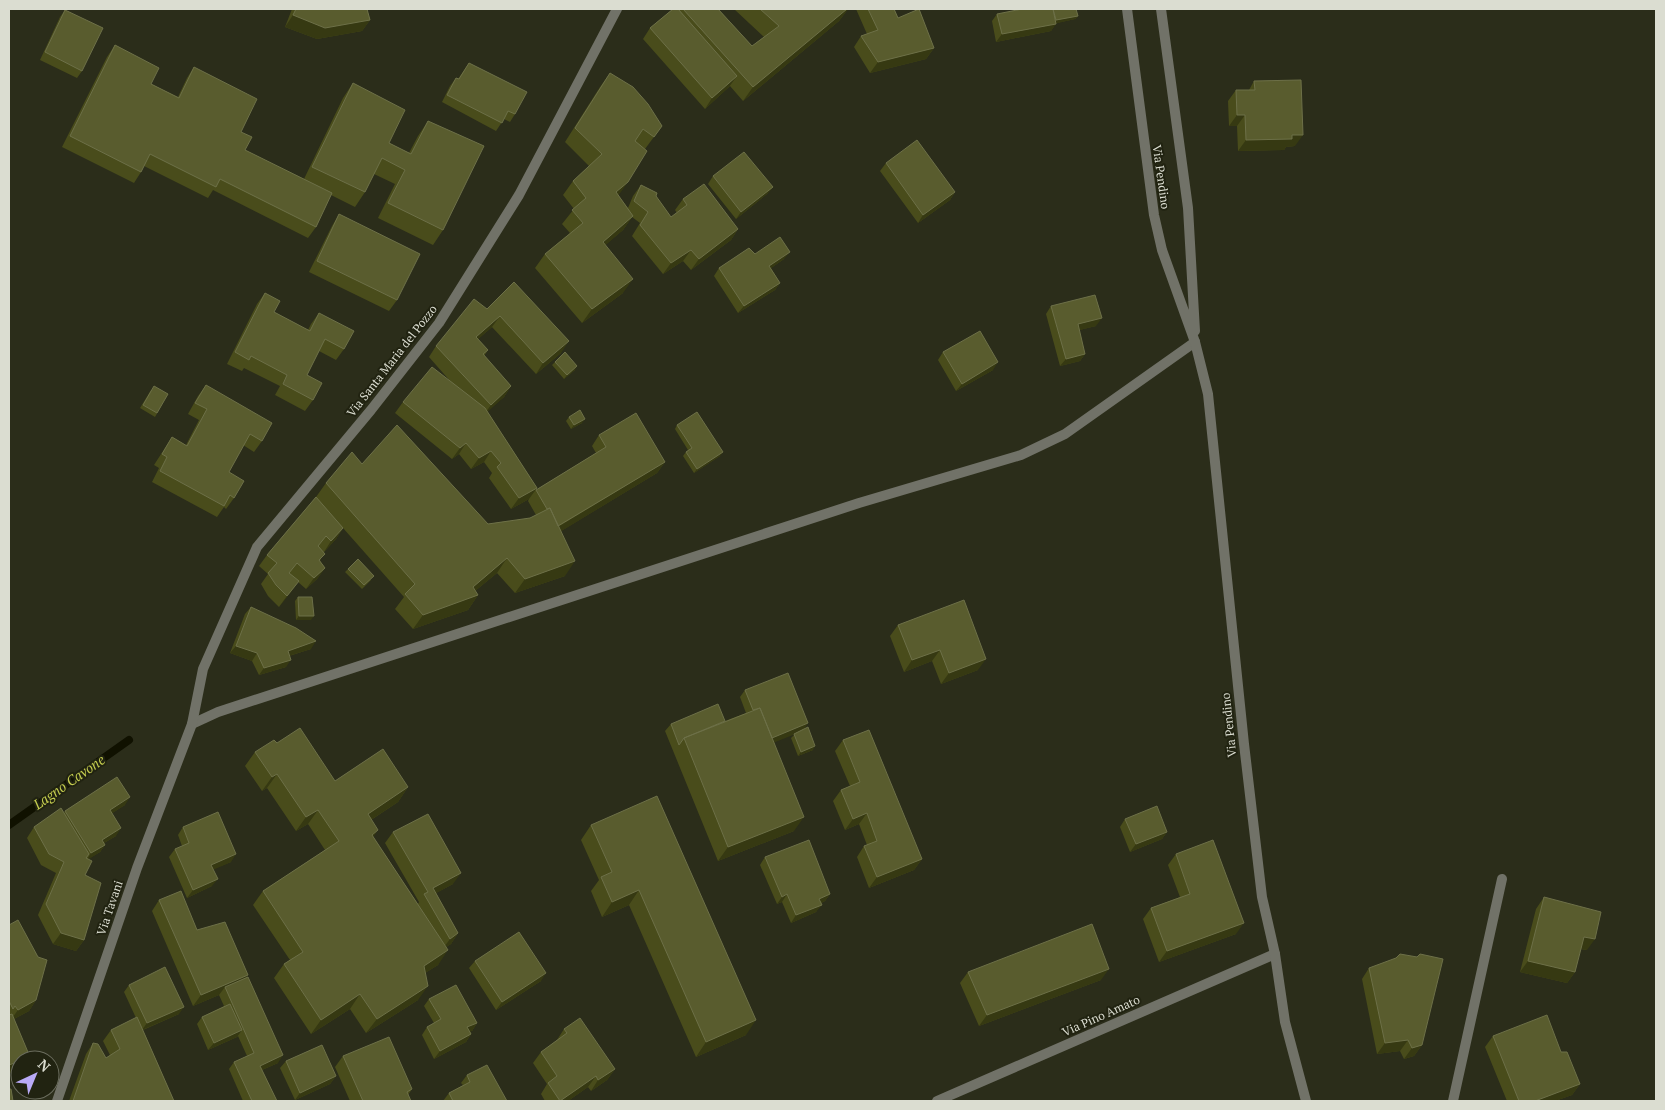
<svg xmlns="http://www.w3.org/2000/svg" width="1665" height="1110" font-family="'PT Serif',serif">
  <rect width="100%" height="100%" fill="#2b2d1a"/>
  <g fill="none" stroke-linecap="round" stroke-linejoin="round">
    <path stroke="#101100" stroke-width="8" d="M9 825 129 740"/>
    <path stroke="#717268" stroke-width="10" d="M192 724 218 712 859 503 1021 455 1065 434 1195 342
      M937 1101 1275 954
      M1453 1101 1502 879"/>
    <path stroke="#717268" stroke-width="10" d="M1127 9 1154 215 1162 250 1195 342 1208 394 1244 744 1262 897 1275 954 1285 1022 1306 1101
      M1161 9 1188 208 1195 331
      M57 1101 137 868 192 724 203 669 257 547 371 410 439 323 519 195 617 9"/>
  </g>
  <path fill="#494c1b" d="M292 9H367L370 20 362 31 317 39 285 27Z
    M673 9H718L752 46 764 37 734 9H848L839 21 743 101 730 86 705 109 643 39 650 28Z
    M856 9H894L898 18 934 48 926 59 870 73 854 47 861 36 867 34Z
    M65 10 82 71 77 78 40 60 60 17Z
    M997 14 1078 16 1075 19 1056 23 1051 31 996 42 992 21Z
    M115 45 151 84 178 97 187 78 194 67 241 132 245 150 304 179 343 98 353 83 389 143 409 153 418 136 428 121 443 230 433 245 378 218 395 184 374 174 365 192 355 207 331 195 316 227 308 238 213 190 208 198 144 166 141 172 134 183 62 147 107 57Z
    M469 63 515 114 510 122 504 119 496 131 442 102 450 86 456 78 458 79Z
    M610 73 662 126 645 149 618 195 628 208 633 196 641 185 656 196 671 217 677 213 675 210 683 199 738 229 731 240 691 270 683 261 663 274 632 236 640 223 632 217 623 230 605 245 623 293 582 323 535 268 545 254 570 233 562 224 574 209 563 195 573 181 589 166 565 142 600 87Z
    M1254 81 1295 146 1286 147 1284 150 1238 151 1237 126H1229L1228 101 1236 90H1249Z
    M886 163 955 192 950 200 918 223 880 171Z
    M713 176 773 187 767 194 736 219 708 184Z
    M339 214 397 300 389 311 309 272 332 226Z
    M755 254 784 259 771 268 780 283 775 290 738 313 714 276 719 268Z
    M514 282 561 353 536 374 492 327 478 339 488 350 484 356 511 386 504 397 487 411 537 488 536 490 596 453 592 446 599 435 665 462 657 473 561 531 565 576 515 593 497 573 475 591 478 595 468 610 413 629 395 609 404 597 343 528 336 539 324 552 320 561 325 568 317 579 306 589 298 582 279 607 268 596 261 584 268 574 259 566 267 555 316 497 326 483 362 464 488 524 530 518 536 515 528 501 529 499 511 509 489 478 492 473 484 462 471 469 459 454 452 459 395 413 403 402 451 382 429 357 436 346 487 309Z
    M265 293 274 312 308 330 311 324 319 313 344 349 336 360 319 351 307 375 313 400 305 411 275 395 280 386 244 368 242 371 227 364 257 304Z
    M1051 306 1096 326 1079 330 1085 354 1080 361 1060 366 1046 314Z
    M943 352 993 370 956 391 938 360Z
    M555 362 575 370 564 379 552 365Z
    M206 385 262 441 254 452 243 445 229 472 234 498 226 509 224 507 217 517 152 482 159 468 154 465 172 437 186 445 199 420 188 414 198 396Z
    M151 390 168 394 155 417 140 408Z
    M569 417 582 423 571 429 566 421Z
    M677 425 720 456 694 473 683 456 686 452 688 450 675 429Z
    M348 569 371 580 362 589 345 572Z
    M298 597 311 620H296L295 601Z
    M251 607 311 649 289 656 286 667 259 675 252 661 230 653 245 614Z
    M898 625 978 670 941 684 932 661 904 672 890 636Z
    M745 690 803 730 813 750 798 756 791 738 796 733 774 742 794 831 718 861 665 731 671 724 725 721 746 713 740 697Z
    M843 740 922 859 914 870 869 888 857 857 864 846 867 845 859 824 845 830 833 801 841 790 850 786 835 751Z
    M277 743 335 781 408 787 398 802 371 820 373 837 418 904 419 902 385 843 393 832 453 884 436 893 458 933 451 944 446 947 438 965 425 973 418 1000 366 1033 350 1009 311 1034 274 978 284 964 290 960 253 905 263 891 325 850 308 824 296 831 267 788 262 791 245 766 255 752Z
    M125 805 112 813 116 836 104 843 105 845 100 852 88 859 85 875 84 940 76 951 53 944 38 915 56 873 41 865 27 838 34 827 64 813 65 811Z
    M1125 819 1167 832 1162 839 1130 852 1120 827Z
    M591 825 746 1035 696 1057 629 905 602 917 591 891 599 880 581 840Z
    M183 827 231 862 213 869 212 886 187 898 169 857 175 849 182 846 178 835Z
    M1176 854 1236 934 1159 962 1143 919 1151 908 1180 897 1168 865Z
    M765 857 830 894 825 901 821 903 816 912 791 923 782 902 777 904 760 865Z
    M1544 897 1587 950 1580 949 1575 972 1567 983 1520 972 1536 909Z
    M159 900 197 930 248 975 246 978 278 1063 262 1070 277 1101H243L229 1069 234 1062 247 1056 238 1036 237 1037 208 1050 197 1024 202 1017 224 1006 219 995 193 1006 152 911Z
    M9 925 36 1000 29 1011 14 1019 20 1060V1069L9 1073Z
    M475 961 541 981 496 1010 469 968Z
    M1369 968 1422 1045 1414 1056 1404 1059 1400 1051 1377 1054 1362 979Z
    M968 972 1101 980 979 1026 960 983Z
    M129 985 179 1014 143 1030 174 1101H69L86 1054 93 1043 106 1058 110 1055 103 1041 111 1030 136 1018 124 992Z
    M429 999 477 1023 472 1031H470L471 1034 466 1042 434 1059 422 1035 427 1027 434 1023 424 1006Z
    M564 1029 615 1069 607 1080 591 1091 588 1087 568 1101H545L541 1094 547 1084 533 1063 541 1052 557 1040Z
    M1493 1036 1561 1052 1580 1084 1572 1095 1555 1101H1507L1485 1047Z
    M343 1056 412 1089 408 1095 411 1101H350L335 1067Z
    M286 1061 336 1076 330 1084 295 1100 280 1068Z
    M467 1075 507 1101H443L449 1093 463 1085 461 1083Z"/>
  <path fill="#363912" d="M847 9H848L839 21 743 101 753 87Z
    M293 15 370 20 362 31 317 39 285 27Z
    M1078 16 1075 19 1050 25 1053 21Z
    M1056 24 1051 31 996 42 1002 34Z
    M934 48 926 59 870 73 878 62Z
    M737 76 729 87 705 109 712 98Z
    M1237 115H1245L1237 126H1229Z
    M1292 135H1303L1295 146 1286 147 1284 150 1238 151 1246 140Z
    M628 182 618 196 616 192Z
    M773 187 767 194 736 219 741 212Z
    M955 192 950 200 918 223 923 215Z
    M633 216 623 230 593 256 603 242Z
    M738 229 731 240 691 270 699 259Z
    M691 250 683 261 663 274 671 263Z
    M790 252 784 259 764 273 769 266Z
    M633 279 623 293 582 323 592 309Z
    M780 283 775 290 738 313 744 306Z
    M500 316 492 327 468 348 476 337Z
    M1102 318 1096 326 1072 332 1078 324Z
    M569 341 561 353 536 374 543 363Z
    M1085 354 1080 361 1060 366 1066 359Z
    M998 362 993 370 956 391 962 384Z
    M577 366 575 370 564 379 567 375Z
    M511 386 504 397 483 416 491 405Z
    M585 419 582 423 571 429 574 425Z
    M466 443 459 454 452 459 460 448Z
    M491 451 484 462 471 469 479 458Z
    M723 452 720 456 694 473 697 469Z
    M665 462 657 473 550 538 558 527Z
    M537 488 529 499 511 509 519 498Z
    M343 528 336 539 324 552 331 541Z
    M507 558 497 573 464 600 478 595 468 610 413 629 423 615 473 587Z
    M575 561 565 576 515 593 525 579Z
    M325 568 317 579 306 589 314 578Z
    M299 581 291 592 279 607 287 596Z
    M299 616H314L311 620H296Z
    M316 641 311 649 282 658 288 651Z
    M236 646 257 653 252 661 230 653Z
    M940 650 932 661 904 672 912 660Z
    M986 659 978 670 941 684 949 673Z
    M291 660 286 667 259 675 264 668Z
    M808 723 803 731 760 748 765 740Z
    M815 746 813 750 798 756 801 752Z
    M277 774 267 788 262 791 272 777Z
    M408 787 398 802 357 829 368 814Z
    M130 797 125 805 105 818 110 810Z
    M318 810 308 824 296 831 306 817Z
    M867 813 859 824 845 830 853 819Z
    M804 817 794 831 718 861 728 847Z
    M121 828 116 836 97 847 102 840Z
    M378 830 368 845 372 835Z
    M1167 832 1162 839 1130 852 1136 844Z
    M105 845 100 852 86 861 91 853Z
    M236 854 231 862 206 873 211 865Z
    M922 859 914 870 869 888 877 877Z
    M461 873 453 884 427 898 433 888Z
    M218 879 212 886 187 898 193 890Z
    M639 890 629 905 602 917 612 902Z
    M787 894 782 902 777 904 782 897Z
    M830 894 825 901 814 906 819 899Z
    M822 905 816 912 791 923 796 915Z
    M1244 923 1236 934 1159 962 1167 951Z
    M61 933 84 940 76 951 53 944Z
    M458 933 451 944 442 950 450 939Z
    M1584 937 1595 939 1587 950 1576 948Z
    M448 950 438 965 414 980 424 966Z
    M1528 961 1575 972 1567 983 1520 972Z
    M1109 969 1101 980 979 1026 987 1015Z
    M546 973 541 981 496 1010 502 1002Z
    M248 975 241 986 225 987 219 995 193 1006 201 995Z
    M428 986 418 1000 366 1033 377 1019Z
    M360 994 350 1009 311 1034 321 1020Z
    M36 1000 29 1011 10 1021 18 1010Z
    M184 1007 179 1014 142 1030 147 1023Z
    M756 1020 746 1035 696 1057 706 1042Z
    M477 1023 472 1031 462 1035 467 1027Z
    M242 1030 237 1037 208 1050 214 1043Z
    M471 1034 466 1042 434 1059 440 1051Z
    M1408 1040 1400 1051 1377 1054 1385 1043Z
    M1422 1045 1414 1056 1404 1059 1412 1048Z
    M283 1055 278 1063 255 1073 260 1066Z
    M20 1061V1069L9 1073V1065Z
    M615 1069 607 1080 591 1091 598 1080Z
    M336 1076 330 1084 295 1100 300 1093Z
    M596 1076 588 1087 568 1101H560Z
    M1580 1084 1572 1095 1555 1101H1535Z"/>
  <path fill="#595c2e" stroke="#6d7048" d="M296 9H367L370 20 325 28 293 15Z
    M673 9H678L737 76 712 98 650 28Z
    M683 9H718L752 46 779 26 760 9H847L753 87Z
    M868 9H894L898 18 919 9 934 48 878 62 861 36 878 30Z
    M1022 9H1053L1056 24 1002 34 997 14Z
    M1053 9H1076L1078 16 1056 20Z
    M65 10 103 28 82 71 45 52Z
    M115 45 159 68 151 84 179 98 194 67 257 99 241 132 252 137 245 150 332 193 316 227 220 179 216 187 150 154 141 172 70 136Z
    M469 63 527 92 515 114 508 111 502 123 447 95 456 78 459 79Z
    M610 73 633 87 648 104 662 126 654 137 643 129 635 141 647 151 628 182 616 192 633 216 603 242 633 279 592 309 545 254 583 223 572 210 586 198 573 181 602 154 575 128Z
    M1301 80 1303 135H1292V139L1246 140 1245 115H1237L1236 90H1255L1254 81Z
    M353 83 405 110 389 143 411 154 428 121 484 146 443 230 388 203 405 170 382 158 365 192 312 167Z
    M917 140 955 192 923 215 886 163Z
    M744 152 773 187 741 212 713 176Z
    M704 184 738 229 699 259 691 250 671 263 640 225 648 212 634 201 641 185 657 193 656 196 671 217 687 205 683 199Z
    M339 214 420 254 397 300 317 261Z
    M780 237 790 252 769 266 780 283 744 306 719 268 749 248 755 254Z
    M514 282 569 341 543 363 500 316 476 337 488 350 483 354 511 386 491 405 436 346 474 299 487 309Z
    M265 293 280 301 274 312 310 331 319 313 354 331 344 349 325 339 307 375 322 383 313 400 283 384 287 375 251 356 249 360 235 352Z
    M1095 295 1102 318 1078 324 1085 354 1066 359 1051 306Z
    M980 331 998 362 962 384 943 352Z
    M565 352 577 366 567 375 555 362Z
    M432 367 485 408 537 488 519 498 497 467 501 463 491 451 479 458 466 443 460 448 403 402Z
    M206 385 272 423 262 441 250 434 229 472 244 481 234 498 230 495 224 506 160 471 167 457 162 454 172 437 187 446 207 409 195 403Z
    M154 386 168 394 157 413 143 405Z
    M580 410 585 419 574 425 569 417Z
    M697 412 723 452 697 469 686 452 692 448 677 425Z
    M636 413 665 462 558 526 550 508 547 509 536 490 606 447 599 435Z
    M397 425 488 524 530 518 550 508 575 561 525 579 507 558 473 587 478 595 423 615 405 594 415 584 326 483 352 452 362 464Z
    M316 497 343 528 331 541 326 536 318 546 325 554 319 560 325 568 314 578 297 563 289 573 299 581 287 596 276 585 268 573 277 563 267 555Z
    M358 559 374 576 364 585 348 569Z
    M298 597H312L314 616H299Z
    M964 600 986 659 949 673 940 650 912 660 898 625Z
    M251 607 296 628 316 641 288 651 291 660 264 668 257 653 236 646Z
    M788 673 808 723 772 738 760 708 753 710 745 690Z
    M718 704 725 721 684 738 679 745 671 724Z
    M760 708 804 817 728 847 684 738Z
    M808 727 815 746 801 752 794 734Z
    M300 728 335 781 383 749 408 787 368 814 378 830 372 835 448 950 424 966 428 986 377 1019 360 994 321 1020 284 964 303 952 263 891 339 841 318 810 306 817 277 774 272 777 255 752 274 740 277 743Z
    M869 730 922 859 877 877 864 846 877 841 867 813 853 819 841 790 860 782 843 740Z
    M117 777 130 797 110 810 121 828 102 840 105 845 91 853 65 811Z
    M657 796 756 1020 706 1042 639 890 612 902 601 877 612 872 591 825Z
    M1157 806 1167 832 1136 844 1125 819Z
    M61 808 89 854 86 858 92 861 85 875 101 883 84 940 61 933 46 904 64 862 49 854 34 827Z
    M218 812 236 854 211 865 218 879 193 890 175 849 189 843 183 827Z
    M428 814 461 873 433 888 458 933 450 939 424 894 428 892 393 832Z
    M809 840 830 894 819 899 822 905 796 915 787 894 782 897 765 857Z
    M1213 840 1244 923 1167 951 1151 908 1190 894 1176 854Z
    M181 891 197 930 225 922 248 975 201 995 159 900Z
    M1544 897 1601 912 1595 939 1584 937 1575 972 1528 961Z
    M18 920 38 957 47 960 36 1000 18 1010 15 1006 13 1009 9 1001V925Z
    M1092 924 1109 969 987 1015 968 972Z
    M519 932 546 973 502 1002 475 961Z
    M1400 954 1417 957 1420 954 1443 959 1422 1045 1412 1048 1408 1040 1385 1043 1369 968 1396 958Z
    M165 967 184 1007 147 1023 129 985Z
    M248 977 283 1055 260 1066 277 1101H252L234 1062 254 1053 225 987Z
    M456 985 477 1023 467 1027 471 1034 440 1051 427 1027 441 1019 429 999Z
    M230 1004 242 1030 214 1043 202 1017Z
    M12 1014 30 1057 23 1060H20V1061L9 1065V1015Z
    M1547 1015 1561 1052H1567L1580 1084 1535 1101H1519L1493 1036Z
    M137 1017 174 1101H73L93 1043 98 1044 106 1058 120 1049 111 1030Z
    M580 1018 615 1069 598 1080 596 1076 560 1101 548 1083 557 1076 541 1052 567 1033 564 1029Z
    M389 1037 412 1089 407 1092 411 1101H363L343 1056Z
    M322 1045 336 1076 300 1093 286 1061Z
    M487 1065 507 1101H453L449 1093 470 1082 467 1075Z
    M9 1089H11L13 1101H9Z"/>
  <g text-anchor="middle" stroke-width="4" stroke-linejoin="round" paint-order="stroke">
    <g font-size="12" fill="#dbddd1" stroke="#212311">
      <text transform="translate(1161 177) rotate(82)" y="4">Via Pendino</text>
      <text transform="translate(392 361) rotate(-52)" y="4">Via Santa Maria del Pozzo</text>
      <text transform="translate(1229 725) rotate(-96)" y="4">Via Pendino</text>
      <text transform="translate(110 908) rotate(-71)" y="4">Via Tavani</text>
      <text transform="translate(1101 1016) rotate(-24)" y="4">Via Pino Amato</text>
    </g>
    <g font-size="14" font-style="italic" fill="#c5cd4f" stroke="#212311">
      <text transform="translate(69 782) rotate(-35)" y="5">Lagno Cavone</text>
    </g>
  </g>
  <rect width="1665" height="1110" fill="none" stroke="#dbddd1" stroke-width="20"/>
  <g transform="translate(35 1075) rotate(44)"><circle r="24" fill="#212311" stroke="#6b6d5e"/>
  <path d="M0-4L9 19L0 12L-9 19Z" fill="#b9aaf7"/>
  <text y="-8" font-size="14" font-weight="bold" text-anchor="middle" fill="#dbddd1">N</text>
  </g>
</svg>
